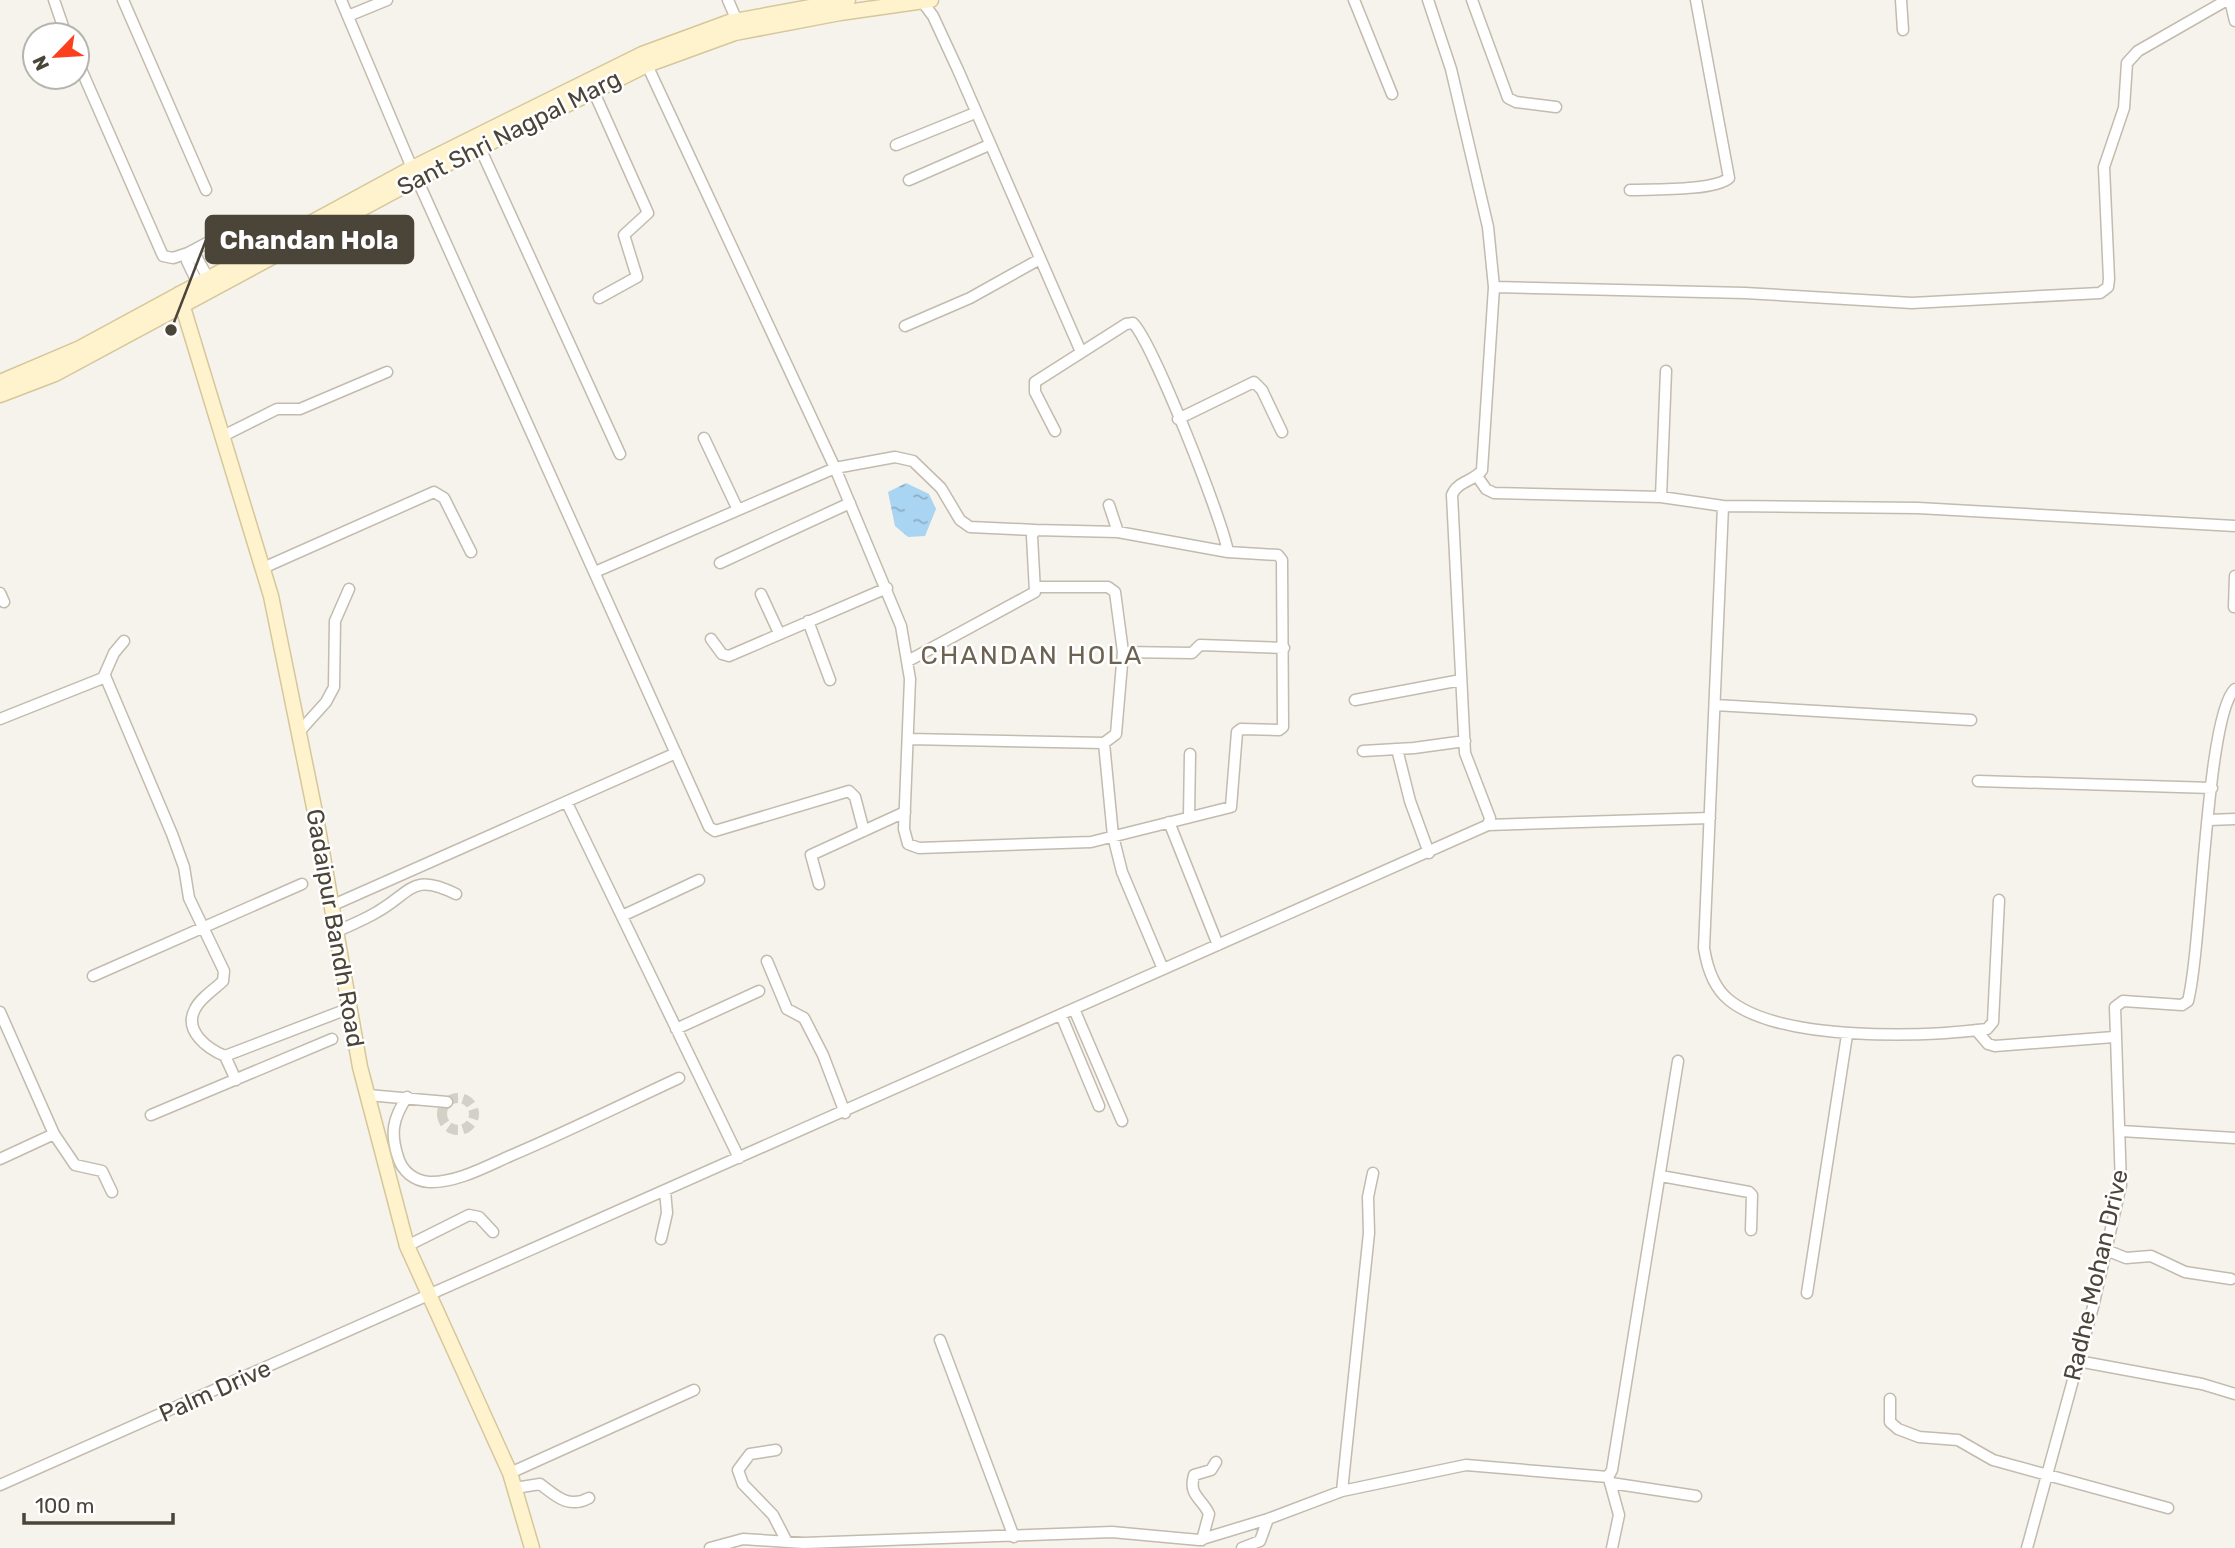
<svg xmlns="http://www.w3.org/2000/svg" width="2235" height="1548" font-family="Rubik,sans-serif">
  <defs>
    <pattern id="water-ripples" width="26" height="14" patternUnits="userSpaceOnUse" patternTransform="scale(1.75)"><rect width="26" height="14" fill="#a9d4f2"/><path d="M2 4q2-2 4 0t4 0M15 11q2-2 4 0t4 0" fill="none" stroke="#8caec5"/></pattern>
  </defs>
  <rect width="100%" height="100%" fill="#f6f3ec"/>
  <path fill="url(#water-ripples)" d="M906 483 929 494 936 509 925 536 908 537 895 526 888 492Z"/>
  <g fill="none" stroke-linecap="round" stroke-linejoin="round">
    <path stroke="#d4d0c8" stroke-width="10" stroke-dasharray="10 5" stroke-linecap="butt" d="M442 1114a16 16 0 1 1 32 0a16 16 0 1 1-32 0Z"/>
    <g stroke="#c2bbae" stroke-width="13">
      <path id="street" d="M54 0 66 35
        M123 0 206 190
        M341 0 412 168
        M728 0 737 21
        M921 0 933 16 958 70 1081 352
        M1354 0 1392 94
        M1472 0 1508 98 1516 102 1556 107
        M1901 0 1903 30
        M2230 0 2235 21
        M348 16 387 0
        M77 60 163 256 173 258 188 253 189 256
        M647 65 835 468 901 626 910 679 904 829 908 844 919 848 1091 842 1231 807 1237 732 1241 729 1279 730 1283 727 1282 560 1278 555 1228 552
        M593 90 648 213 624 235 637 277 599 298
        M896 145 975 113
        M480 148 620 454
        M417 179 709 827 715 831 849 791 855 797 864 831
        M909 180 989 145
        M1630 190C1652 189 1714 191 1729 178L1696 0
        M188 253 222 235
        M198 284 187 261 195 254 208 278
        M1494 287 1745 293 1912 303 2100 293 2108 287 2109 279 2104 167 2124 108 2127 63 2138 51 2227 0
        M905 326 970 298 1040 259
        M1178 419 1254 382 1262 390 1282 432
        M223 436 277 409H300L387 372
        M704 438 738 510
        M1477 476 1486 489 1494 493 1661 497 1723 506 1704 948C1707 967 1714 988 1729 1000 1781 1042 1922 1037 1987 1029L1993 1022 1999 900
        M1661 497 1666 371
        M1109 505 1118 532
        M1723 506 1918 508 2235 526
        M720 563 850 503
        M263 568 434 492 444 498 471 552
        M595 572 835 468 895 457 913 461 941 488 960 520 970 527 1035 530
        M0 593 4 602
        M761 594 779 633
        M2234 607 2235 576
        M808 621 830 680
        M711 639 722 654 729 656 887 588
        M1123 652 1192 653 1200 645 1284 648
        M908 661 1035 592 1032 536 1035 530 1118 532 1228 552C1223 521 1153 343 1133 323L1126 324 1035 382V392L1055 431
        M105 676 172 834 184 867 189 898 224 971 223 981C215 989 200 998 195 1009 183 1031 208 1049 225 1056L350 1008
        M1355 700 1461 680
        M1715 705 1971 720
        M0 719 103 678 114 653 124 641
        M299 732 326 702 334 687 335 621 349 589
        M908 739 1104 743 1116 734 1123 652 1115 592 1108 587H1036
        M1104 743 1113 836 1122 872 1163 969
        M1397 749 1410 801 1429 853
        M1363 751 1414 748 1465 741
        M1978 781 2212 788
        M567 803 739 1158
        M1189 817 1190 754
        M2209 820 2235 819
        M1169 822 1218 945
        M1488 825 1710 818
        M819 884 811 855 905 812
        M331 906 676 753
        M622 916 699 880
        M336 932C350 925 364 920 377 912 412 892 412 872 456 894
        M767 961 787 1009 804 1018 823 1055 845 1113
        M93 976 302 884
        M1074 1009 1122 1121
        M0 1012 54 1134 0 1159
        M1061 1015 1099 1106
        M676 1029 759 991
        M1976 1030 1988 1044 1995 1046 2114 1037
        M225 1056 236 1080
        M368 1095 447 1102
        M407 1097C393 1118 390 1133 398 1157 402 1171 414 1181 429 1182 456 1183 485 1167 510 1156 567 1132 623 1104 679 1078
        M151 1115 332 1039
        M2121 1131 2235 1138
        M54 1134 75 1165 102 1171 112 1192
        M1661 1176 1749 1192 1752 1195 1751 1230
        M661 1239 667 1213 665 1190
        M407 1246 469 1215 479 1217 493 1232
        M2106 1250 2126 1258 2151 1256 2185 1272 2231 1279
        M1807 1293 1847 1035
        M940 1340 1014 1537
        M2078 1361 2202 1384 2235 1394
        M1890 1399V1422L1898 1429 1919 1437 1958 1440 1993 1460 2168 1508
        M776 1450 750 1454 738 1470 743 1484 773 1515 787 1542
        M510 1473 694 1390
        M1609 1479 1619 1515 1612 1548
        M1611 1483 1696 1496
        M0 1485 1488 825 1490 818 1465 753 1452 495C1457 481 1475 481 1482 470L1494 287 1488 227 1451 69 1428 0
        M515 1488 540 1484C556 1496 568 1509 589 1498
        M1342 1491 1369 1233 1368 1197 1373 1173
        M1202 1540 1209 1514C1202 1498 1188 1496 1194 1475L1211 1470 1216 1462
        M710 1548 743 1539 804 1543 1112 1532 1199 1540 1268 1519 1342 1491 1466 1465 1608 1477 1612 1470 1678 1061
        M1242 1548 1260 1541 1268 1519
        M2027 1548 2093 1307 2121 1185 2115 1007 2123 1001 2182 1005 2188 1001C2202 947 2206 715 2235 689"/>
    </g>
    <g stroke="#d6c79b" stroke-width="17">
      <path id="secondary" d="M179 294 271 596 316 817 360 1067 407 1246 510 1473 532 1548
        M0 382 80 348 412 168 642 54 729 22 848 0
        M0 395 55 374 417 179 647 65 735 33 840 13 931 0"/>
    </g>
    <use href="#street" stroke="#fff" stroke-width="10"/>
    <use href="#secondary" stroke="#fff3cd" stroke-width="14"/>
  </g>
  <g text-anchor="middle" stroke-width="5" stroke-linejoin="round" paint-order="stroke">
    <g font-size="24" fill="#4b4439" stroke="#fff">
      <text transform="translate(509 133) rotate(-27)" y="8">Sant Shri Nagpal Marg</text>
      <text transform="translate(335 928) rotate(80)" y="8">Gadaipur Bandh Road</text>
      <text transform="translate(2096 1275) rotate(-77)" y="8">Radhe Mohan Drive</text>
      <text transform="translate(215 1391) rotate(-24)" y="8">Palm Drive</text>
    </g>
    <g font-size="26" letter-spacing="2" fill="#6e6250" stroke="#fff">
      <text x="1032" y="664">CHANDAN HOLA</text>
    </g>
  </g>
  <path fill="none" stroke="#4b4439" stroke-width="2.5" d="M171 330L206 240"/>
  <circle fill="#4b4439" stroke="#fff" stroke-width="2.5" cx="171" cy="330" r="7"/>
  <rect fill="#4b4439" stroke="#4b4439" stroke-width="2.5" x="206" y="216" width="207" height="47" rx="7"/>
  <g font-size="26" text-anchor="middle" font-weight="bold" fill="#fff">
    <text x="309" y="249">Chandan Hola</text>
  </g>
  <g transform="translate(56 56) rotate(245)"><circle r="33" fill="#ffffff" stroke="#b7b4b0" stroke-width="2"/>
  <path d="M0-5L12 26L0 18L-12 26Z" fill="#fc3f1d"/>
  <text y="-10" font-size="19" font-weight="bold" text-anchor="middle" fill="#4b4439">N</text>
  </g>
  <path d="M24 1513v10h149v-10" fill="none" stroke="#4b4439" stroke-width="3.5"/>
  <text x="35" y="1513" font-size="21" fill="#4b4439" stroke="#ffffff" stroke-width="5" paint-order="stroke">100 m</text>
</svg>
